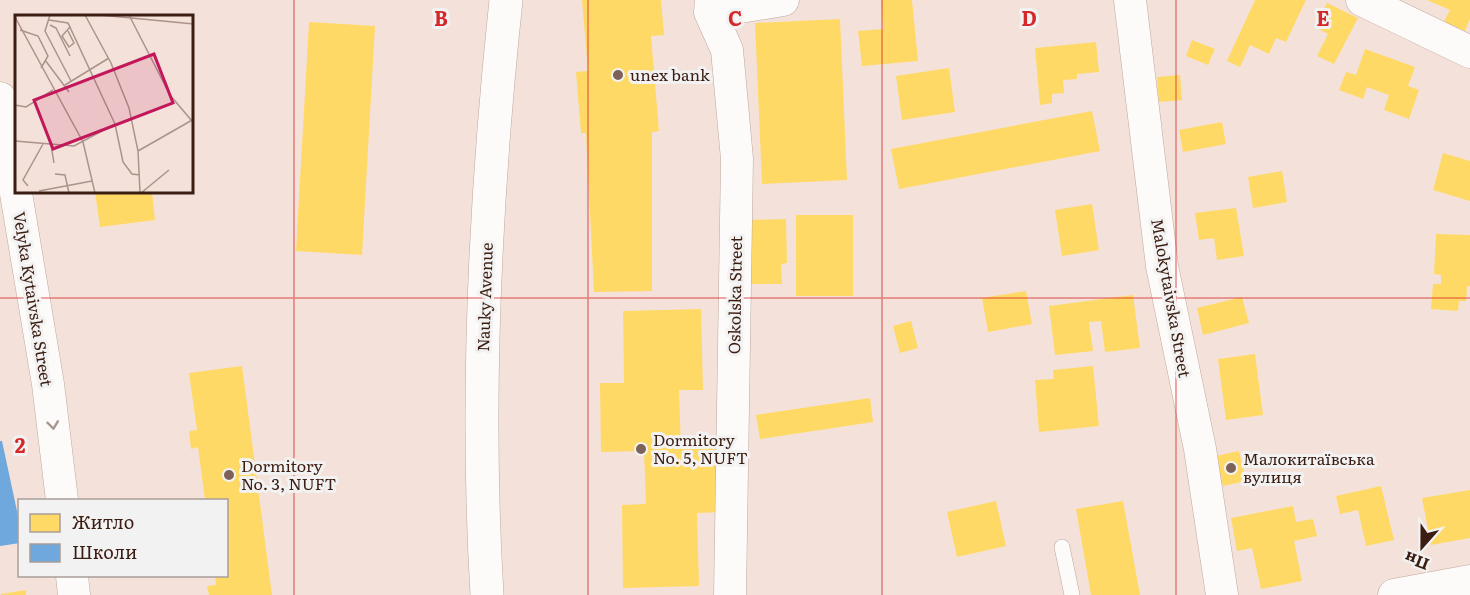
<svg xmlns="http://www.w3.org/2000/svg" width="1470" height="595" font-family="Literata,serif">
  <rect width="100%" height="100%" fill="#f4e2da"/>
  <path fill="#ffd966" d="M582 0H661L664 35 651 36 659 131 652 132V291L594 292 586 133H581L576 72 588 71Z
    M881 0H912L918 61 862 66 858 31 883 29Z
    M1255 0H1306L1286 42 1276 38 1269 54 1250 45 1240 67 1227 61Z
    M1427 0H1470V19L1465 31 1444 22 1450 10Z
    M1327 3 1358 18 1334 64 1317 56 1328 34 1315 27Z
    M840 19 847 180 762 184 755 23Z
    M309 22 375 26 362 255 296 251Z
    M1192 40 1215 49 1208 65 1186 56Z
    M1096 42 1099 72 1077 74V79L1063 80 1064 93 1052 94V103L1040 105 1035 48Z
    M1365 49 1415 67 1408 86 1419 90 1409 119 1384 110 1389 95 1367 87 1363 99 1339 90 1346 72 1356 75Z
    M949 68 955 112 902 120 896 76Z
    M1180 75 1182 100 1159 102 1157 77Z
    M1092 111 1100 151 899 189 891 149Z
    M1222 122 1226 144 1183 152 1179 130Z
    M1443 153 1470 161V201L1433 190Z
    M1282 171 1287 202 1253 208 1248 177Z
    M95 192H152L155 220 100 227Z
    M1092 204 1099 250 1062 256 1055 210Z
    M1236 208 1244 256 1217 260 1214 238 1199 240 1195 213Z
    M796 215H853V296H796Z
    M786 219 787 263 781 264 782 284H749L748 220Z
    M1436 234 1470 235V286H1467L1466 301H1459L1458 311 1431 309 1433 284H1441V275L1434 274Z
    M1026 291 1032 324 988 332 982 298Z
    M1133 295 1140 348 1105 352 1101 321 1089 322 1093 351 1055 355 1049 306Z
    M1242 297 1249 323 1203 335 1197 308Z
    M701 309 703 390H679L681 449 722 448 724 512 697 513 699 586 623 588 622 505 646 504 644 451 601 452 600 383H624L623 311Z
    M911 321 918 348 900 353 893 326Z
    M1255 354 1263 415 1226 420 1218 359Z
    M242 366 272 595H209L207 586 216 585 215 576H226V500H205L198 447 191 449 189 431 197 430 189 373Z
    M1093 366 1099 426 1039 432 1035 380 1054 379 1053 370Z
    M870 398 873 422 760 439 756 415Z
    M1239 451 1246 481 1223 486 1216 456Z
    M1381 486 1394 540 1366 546 1358 510 1340 514 1336 496Z
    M1470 490V538L1431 545 1422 498Z
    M996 501 1006 546 957 557 947 512Z
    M1123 501 1140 595H1091L1076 509Z
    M1293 506 1296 522 1313 519 1317 536 1294 541 1302 581 1261 589 1252 548 1237 551 1231 518Z
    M26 590V595H1V594Z"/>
  <path fill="#6fa8dc" d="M0 441H2L20 525V543L0 546Z"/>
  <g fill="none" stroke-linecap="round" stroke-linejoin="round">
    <g stroke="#bda79e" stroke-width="16">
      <path id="service" d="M1062 547 1072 595"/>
    </g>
    <g stroke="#bda79e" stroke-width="33">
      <path id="minor" d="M711 0 710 12 727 50 737 159 730 595
        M1130 0 1162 266 1200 449 1222 595
        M1362 0 1470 52
        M710 12 783 0
        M0 98 48 384 62 500
        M72 576 74 595
        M1394 595 1470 581"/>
    </g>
    <g stroke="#bda79e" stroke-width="34">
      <path id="secondary" d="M487 595C475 397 485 197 506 0"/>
    </g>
    <use href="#service" stroke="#fdfbf9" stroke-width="15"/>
    <use href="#minor" stroke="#fdfbf9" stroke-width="32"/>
    <use href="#secondary" stroke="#fdfbf9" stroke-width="33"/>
  </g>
  <defs><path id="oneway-chevron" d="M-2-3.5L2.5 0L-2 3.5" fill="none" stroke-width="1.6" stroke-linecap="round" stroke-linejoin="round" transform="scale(1.5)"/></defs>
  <use stroke="#a69791" href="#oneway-chevron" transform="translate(53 425) rotate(83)"/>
  <path fill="none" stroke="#d62828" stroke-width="1.5" stroke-opacity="0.55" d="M294 0V595M588 0V595M882 0V595M1176 0V595M0 298H1470"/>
  <g fill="#7c6258" stroke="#f2f2f2" stroke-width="2">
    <circle cx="618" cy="75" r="6"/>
    <circle cx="641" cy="449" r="6"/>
    <circle cx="1231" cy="468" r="6"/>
    <circle cx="229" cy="475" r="6"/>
  </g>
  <g text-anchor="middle" stroke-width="6" stroke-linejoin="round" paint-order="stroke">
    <g font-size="16" fill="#3c1d12" stroke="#f2f2f2" text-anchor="start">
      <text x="630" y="81">unex bank</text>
      <text x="653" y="446">Dormitory<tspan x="653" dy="18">No. 5, NUFT</tspan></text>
      <text x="1243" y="465">Малокитаївська<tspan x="1243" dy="18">вулиця</tspan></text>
      <text x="241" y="472">Dormitory<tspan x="241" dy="18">No. 3, NUFT</tspan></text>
    </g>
    <g font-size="16" fill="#3c1d12" stroke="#f2f2f2">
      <text transform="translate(735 295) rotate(-89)" y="6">Oskolska Street</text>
      <text transform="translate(485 297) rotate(-88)" y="6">Nauky Avenue</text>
      <text transform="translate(1171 298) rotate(80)" y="6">Malokytaivska Street</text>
      <text transform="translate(33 299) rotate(81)" y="6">Velyka Kytaivska Street</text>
    </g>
  </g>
  <g transform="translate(15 15)">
    <rect width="178" height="178" fill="#f4e2da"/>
    <path fill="none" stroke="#aa938a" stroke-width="1.5" d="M35 0 30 16 56 66M70 0 96 48 114 93 123 136 125 178M85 0 179 9M114 0 155 80 177 106M0 2 68 127 80 178M34 5 53 8 100 109 108 147 117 159 125 160M35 10 41 13 55 41M5 15 23 21 33 41 26 53M53 16 59 28 54 32 47 21 55 12M30 45 54 77M50 70 94 43M0 90 11 92 38 75M0 126 59 131 100 109M36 130 39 148M123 136 179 104M40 159 50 160 54 178M13 171 8 165 28 129M24 176 77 166M126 178 154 155"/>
    <path fill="#c2185b" fill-opacity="0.15" stroke="#c2185b" stroke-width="3" d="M139 39 158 88 38 134 19 85Z"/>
    <rect width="178" height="178" fill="none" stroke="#3c1d12" stroke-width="3"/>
  </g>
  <g font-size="20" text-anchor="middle" font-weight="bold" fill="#d62828" stroke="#f2f2f2" stroke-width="6" stroke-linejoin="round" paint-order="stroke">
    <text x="441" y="26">B</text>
    <text x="735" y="26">C</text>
    <text x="1029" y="26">D</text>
    <text x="1323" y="26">E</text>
    <text x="20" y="453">2</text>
  </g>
  <rect x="18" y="499" width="210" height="78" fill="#f2f2f2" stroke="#a99d98" stroke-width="1.5"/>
  <rect x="30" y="514" width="30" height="18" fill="#ffd966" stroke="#a99d98" stroke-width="1.5"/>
  <text x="72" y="529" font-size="18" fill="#3c1d12">Житло</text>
  <rect x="30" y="544" width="30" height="18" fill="#6fa8dc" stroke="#a99d98" stroke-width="1.5"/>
  <text x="72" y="559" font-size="18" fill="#3c1d12">Школи</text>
  <g transform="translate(1422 547) rotate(201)" stroke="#f2f2f2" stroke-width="4.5" paint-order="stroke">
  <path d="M0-4.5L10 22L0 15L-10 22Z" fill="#3c1d12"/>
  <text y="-9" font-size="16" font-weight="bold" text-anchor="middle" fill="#3c1d12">Пн</text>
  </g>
</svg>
